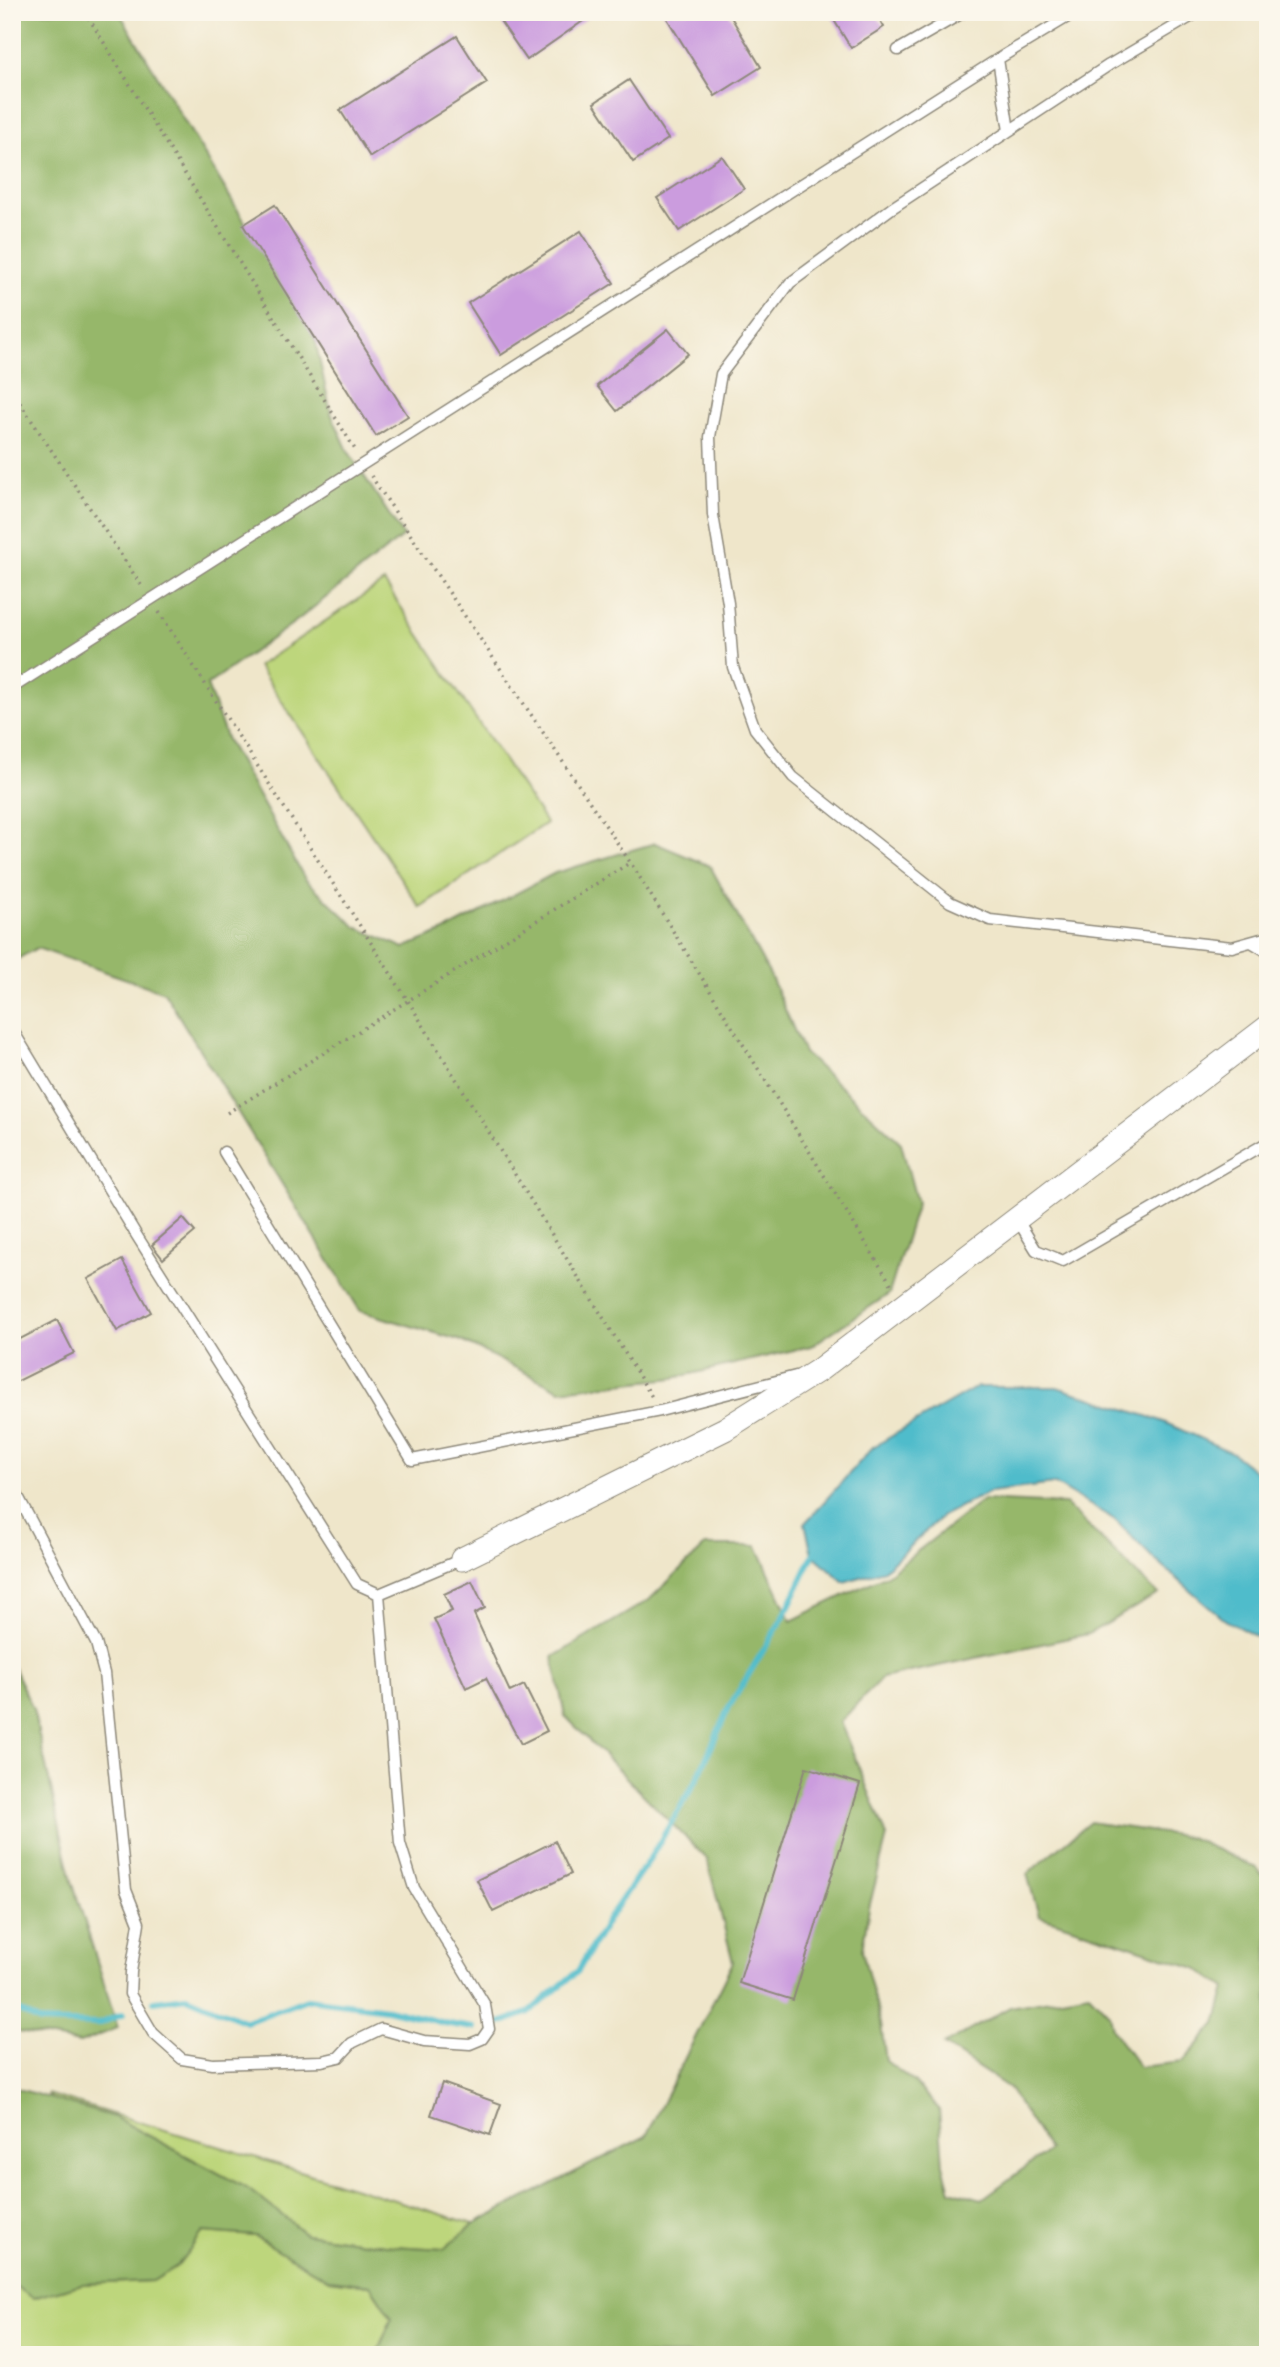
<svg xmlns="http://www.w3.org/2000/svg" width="1280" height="2367" font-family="'Shantell Sans',sans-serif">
  <rect width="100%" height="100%" fill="#fbf7ec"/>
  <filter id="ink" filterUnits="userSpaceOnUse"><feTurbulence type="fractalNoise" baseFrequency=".0143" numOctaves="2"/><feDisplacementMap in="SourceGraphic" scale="14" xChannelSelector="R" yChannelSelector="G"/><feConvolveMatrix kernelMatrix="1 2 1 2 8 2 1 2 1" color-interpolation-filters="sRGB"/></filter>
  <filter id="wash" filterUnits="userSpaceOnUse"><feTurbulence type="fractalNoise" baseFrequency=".00686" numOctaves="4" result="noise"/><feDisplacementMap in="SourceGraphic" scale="28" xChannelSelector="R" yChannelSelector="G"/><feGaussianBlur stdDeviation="1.57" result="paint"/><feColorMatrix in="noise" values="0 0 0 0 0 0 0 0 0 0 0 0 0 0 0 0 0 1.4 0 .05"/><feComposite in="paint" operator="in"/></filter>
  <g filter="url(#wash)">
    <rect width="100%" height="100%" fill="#efe6ca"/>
    <path fill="#bdd67b" stroke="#748053" stroke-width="2" d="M384 582 546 823 420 907 258 666Z
      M47 2094 473 2224 444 2249 393 2246 306 2234 248 2189 114 2117 53 2100Z
      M203 2232 255 2236 329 2280 370 2285 392 2318 376 2355H12V2284L33 2298 82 2284 153 2281 177 2266Z"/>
    <path fill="#96b76b" stroke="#60714b" stroke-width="2" d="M12 12H119L315 339 331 413 348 451 403 536 299 619 207 685 227 740 305 879 356 927 404 948 445 931 555 873 655 843 710 866 770 975 804 1053 901 1143 917 1203 889 1294 811 1346 674 1378 560 1390 462 1341 360 1311 164 992 37 948 12 962Z
      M983 1500 1065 1504 1158 1594 1088 1634 882 1678 840 1722 887 1836 869 1908 862 1950 881 2024 886 2061 914 2082 939 2109 943 2164 950 2190 982 2199 1049 2150 1009 2088 944 2045 1010 2007 1089 1993 1109 2014 1112 2029 1139 2067 1183 2062 1216 2024 1226 1988 1196 1968 1039 1916 1027 1874 1090 1822 1189 1837 1257 1868 1268 1882V2355H376L392 2318 370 2285 329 2280 255 2236 203 2232 177 2266 153 2281 82 2284 33 2298 12 2284V2087L114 2117 248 2189 306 2234 393 2246 444 2249 473 2224 646 2136 733 1962 707 1859 565 1716 553 1657 649 1600 705 1546H757L791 1621 887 1575Z
      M12 1665 33 1709 72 1881 118 2028 80 2043 12 2031Z"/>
    <path fill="#50bccb" stroke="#3e747b" stroke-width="2" d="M977 1387H1057L1159 1420 1233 1453 1268 1481V1643L1225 1620 1153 1558 1115 1520 1055 1484 989 1492 942 1516 884 1570 844 1582 812 1554 805 1523 873 1447Z"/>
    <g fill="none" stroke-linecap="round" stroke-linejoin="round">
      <path stroke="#50bccb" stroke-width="6" d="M154 2001 187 1997 246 2022 307 1999 387 2009 449 2024 474 2028
        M12 2007 40 2022 98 2024 123 2014
        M500 2023 528 2013 578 1971 607 1921 652 1855 697 1779 729 1707 784 1616 816 1549"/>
    </g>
    <g id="blocks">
      <path fill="#cb9cde" d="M494 12H596L527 60Z
        M663 12H728L761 67 715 96Z
        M829 12H875L884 27 851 48Z
        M457 36 487 83 370 157 340 110Z
        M629 80 668 139 633 162 594 103Z
        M722 156 744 189 679 231 657 198Z
        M275 205 408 416 376 436 243 225Z
        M581 231 614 283 501 355 468 303Z
        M668 329 688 354 617 411 597 386Z
        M183 1218 195 1232 163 1259 152 1245Z
        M122 1260 151 1312 117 1331 88 1279Z
        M57 1320 74 1353 12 1384V1343Z
        M472 1581 485 1608 474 1614 510 1692 524 1685 547 1731 521 1744 486 1678 466 1688 434 1619 452 1611 444 1594Z
        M806 1767 860 1784 793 2000 739 1983Z
        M555 1841 571 1874 493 1912 477 1880Z
        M442 2083 501 2104 490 2135 431 2115Z"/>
    </g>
  </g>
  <g filter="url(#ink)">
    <use href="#blocks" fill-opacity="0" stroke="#8d887a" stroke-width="2"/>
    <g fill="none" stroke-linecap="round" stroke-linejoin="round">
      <g stroke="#8d887a" stroke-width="13">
        <path id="lane" d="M1199 12 1109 65 892 208 790 283 721 374 710 437 713 515 728 603 733 667 755 729 793 777 950 902 990 920 1232 947 1268 937
          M898 50 964 12
          M998 59 1009 131
          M12 688 998 59 1076 12
          M1253 943 1268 952
          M12 1029 137 1236 357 1584 379 1594 462 1559
          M224 1152 412 1460 660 1411 796 1376
          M1017 1219 1036 1250 1063 1261 1268 1142
          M12 1485 96 1643 104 1673 126 1890 139 1923 131 1972 130 1994 153 2033 182 2059 212 2064 322 2061 339 2057 352 2043 381 2029 424 2041 470 2044 482 2039 489 2029 485 2005 414 1888 400 1843 379 1594"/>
      </g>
      <g stroke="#8d887a" stroke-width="25">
        <path id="street" d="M462 1559 725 1429 819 1370 1268 1027"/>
      </g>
      <path stroke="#8d887a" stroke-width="3.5" stroke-dasharray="2 5" stroke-linecap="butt" d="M85 12 356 451
        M12 391 143 588
        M371 476 634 868 893 1287
        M159 612 405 996 652 1397
        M227 1113 631 862"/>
      <use href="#lane" stroke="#fff" stroke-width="10"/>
      <use href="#street" stroke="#fff" stroke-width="23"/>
    </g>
  </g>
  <rect width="1280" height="2367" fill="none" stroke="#fbf7ec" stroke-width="42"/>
</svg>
